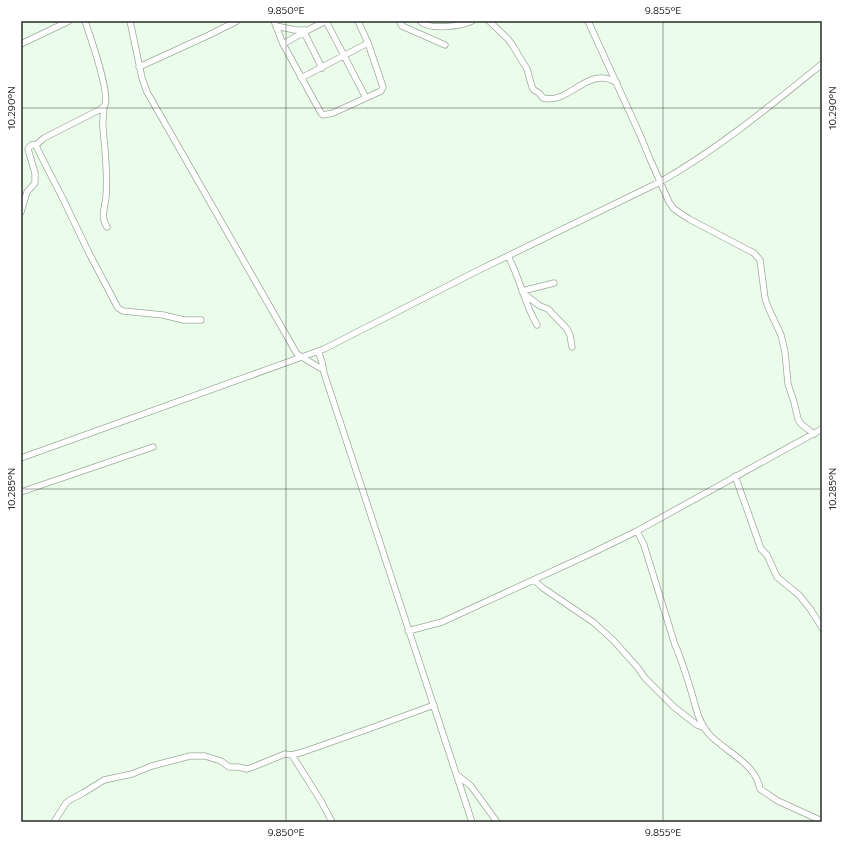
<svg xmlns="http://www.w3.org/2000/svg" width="843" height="843" font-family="Commissioner,sans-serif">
  <rect width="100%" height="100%" fill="#ecfceb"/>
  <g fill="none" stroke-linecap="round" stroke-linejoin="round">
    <g stroke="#9caa9b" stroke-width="7">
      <path id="street" d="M85 21C90 36 110 92 105 105 104 106 102 108 101 109L44 138 37 144V148L63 199 89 253 118 308 123 311 163 315 184 320H201
        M130 21 142 78 147 92 293 347 297 354 320 368
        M274 21 283 44 321 113 323 115 333 113 381 91 383 87 368 43 358 21
        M326 21 366 98
        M399 21 402 26 445 45
        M420 21C429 31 461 26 472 21
        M489 21 508 39 513 46 527 69 532 87 534 90 539 93 543 98C570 105 588 64 617 83
        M588 21 641 137 650 159 669 202 674 209 689 219 748 250 754 253 760 260 765 298 768 307 781 335 785 352 788 384 794 402 798 419 801 424 814 434
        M276 26 295 30H305
        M304 32 322 68
        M21 44 69 21
        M283 44 306 31 326 21
        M139 67 209 35 237 21
        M301 78 368 43
        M104 106C104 113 102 121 103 128 105 151 108 173 106 197 105 208 100 216 107 227
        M21 212 27 192 35 183V173L28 149 31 145 37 144
        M508 256C520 278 524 303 537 325
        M522 291 554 283
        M523 293 540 306 548 309 567 329 570 335 572 347
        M318 351 322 362 324 373 472 822
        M21 458 324 349 479 270 660 182C718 149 770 106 822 64
        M735 476 749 515 761 549 767 555 777 577 799 595 811 610 822 628
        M21 492 153 447
        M637 531 644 545 675 645C682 660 687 678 692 694 696 708 699 723 709 734 725 752 756 763 760 789L778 801 822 821
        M534 580 543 588 593 622 613 640 638 668 645 678 674 707 697 725 705 728
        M408 631 442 622 592 553 637 531 822 429
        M292 755 321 801 332 822
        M457 775 471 786 497 822
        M54 822 66 803 70 800 83 793 104 780 132 774 152 766 190 756H205L221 761 229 767H238L247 769 253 767 285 754 292 755 303 752 374 727 434 705"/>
    </g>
    <use href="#street" stroke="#fff" stroke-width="5.5"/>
  </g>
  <path fill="none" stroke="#262b26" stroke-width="1" stroke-opacity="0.45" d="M286 21V822M663 21V822M21 108H822M21 489H822"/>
  <rect width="843" height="843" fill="none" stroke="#ffffff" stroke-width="44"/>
  <rect x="22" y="22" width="799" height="799" fill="none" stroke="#262b26" stroke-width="1.5"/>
  <g font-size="10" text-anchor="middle" fill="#262b26">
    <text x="286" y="14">9.850°E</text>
    <text x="663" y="14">9.855°E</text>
    <text transform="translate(11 108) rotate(-90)" y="4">10.290°N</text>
    <text transform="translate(832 108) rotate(-90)" y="4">10.290°N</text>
    <text transform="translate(11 489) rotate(-90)" y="4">10.285°N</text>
    <text transform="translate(832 489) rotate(-90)" y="4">10.285°N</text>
    <text x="286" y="836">9.850°E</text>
    <text x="663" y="836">9.855°E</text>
  </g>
</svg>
